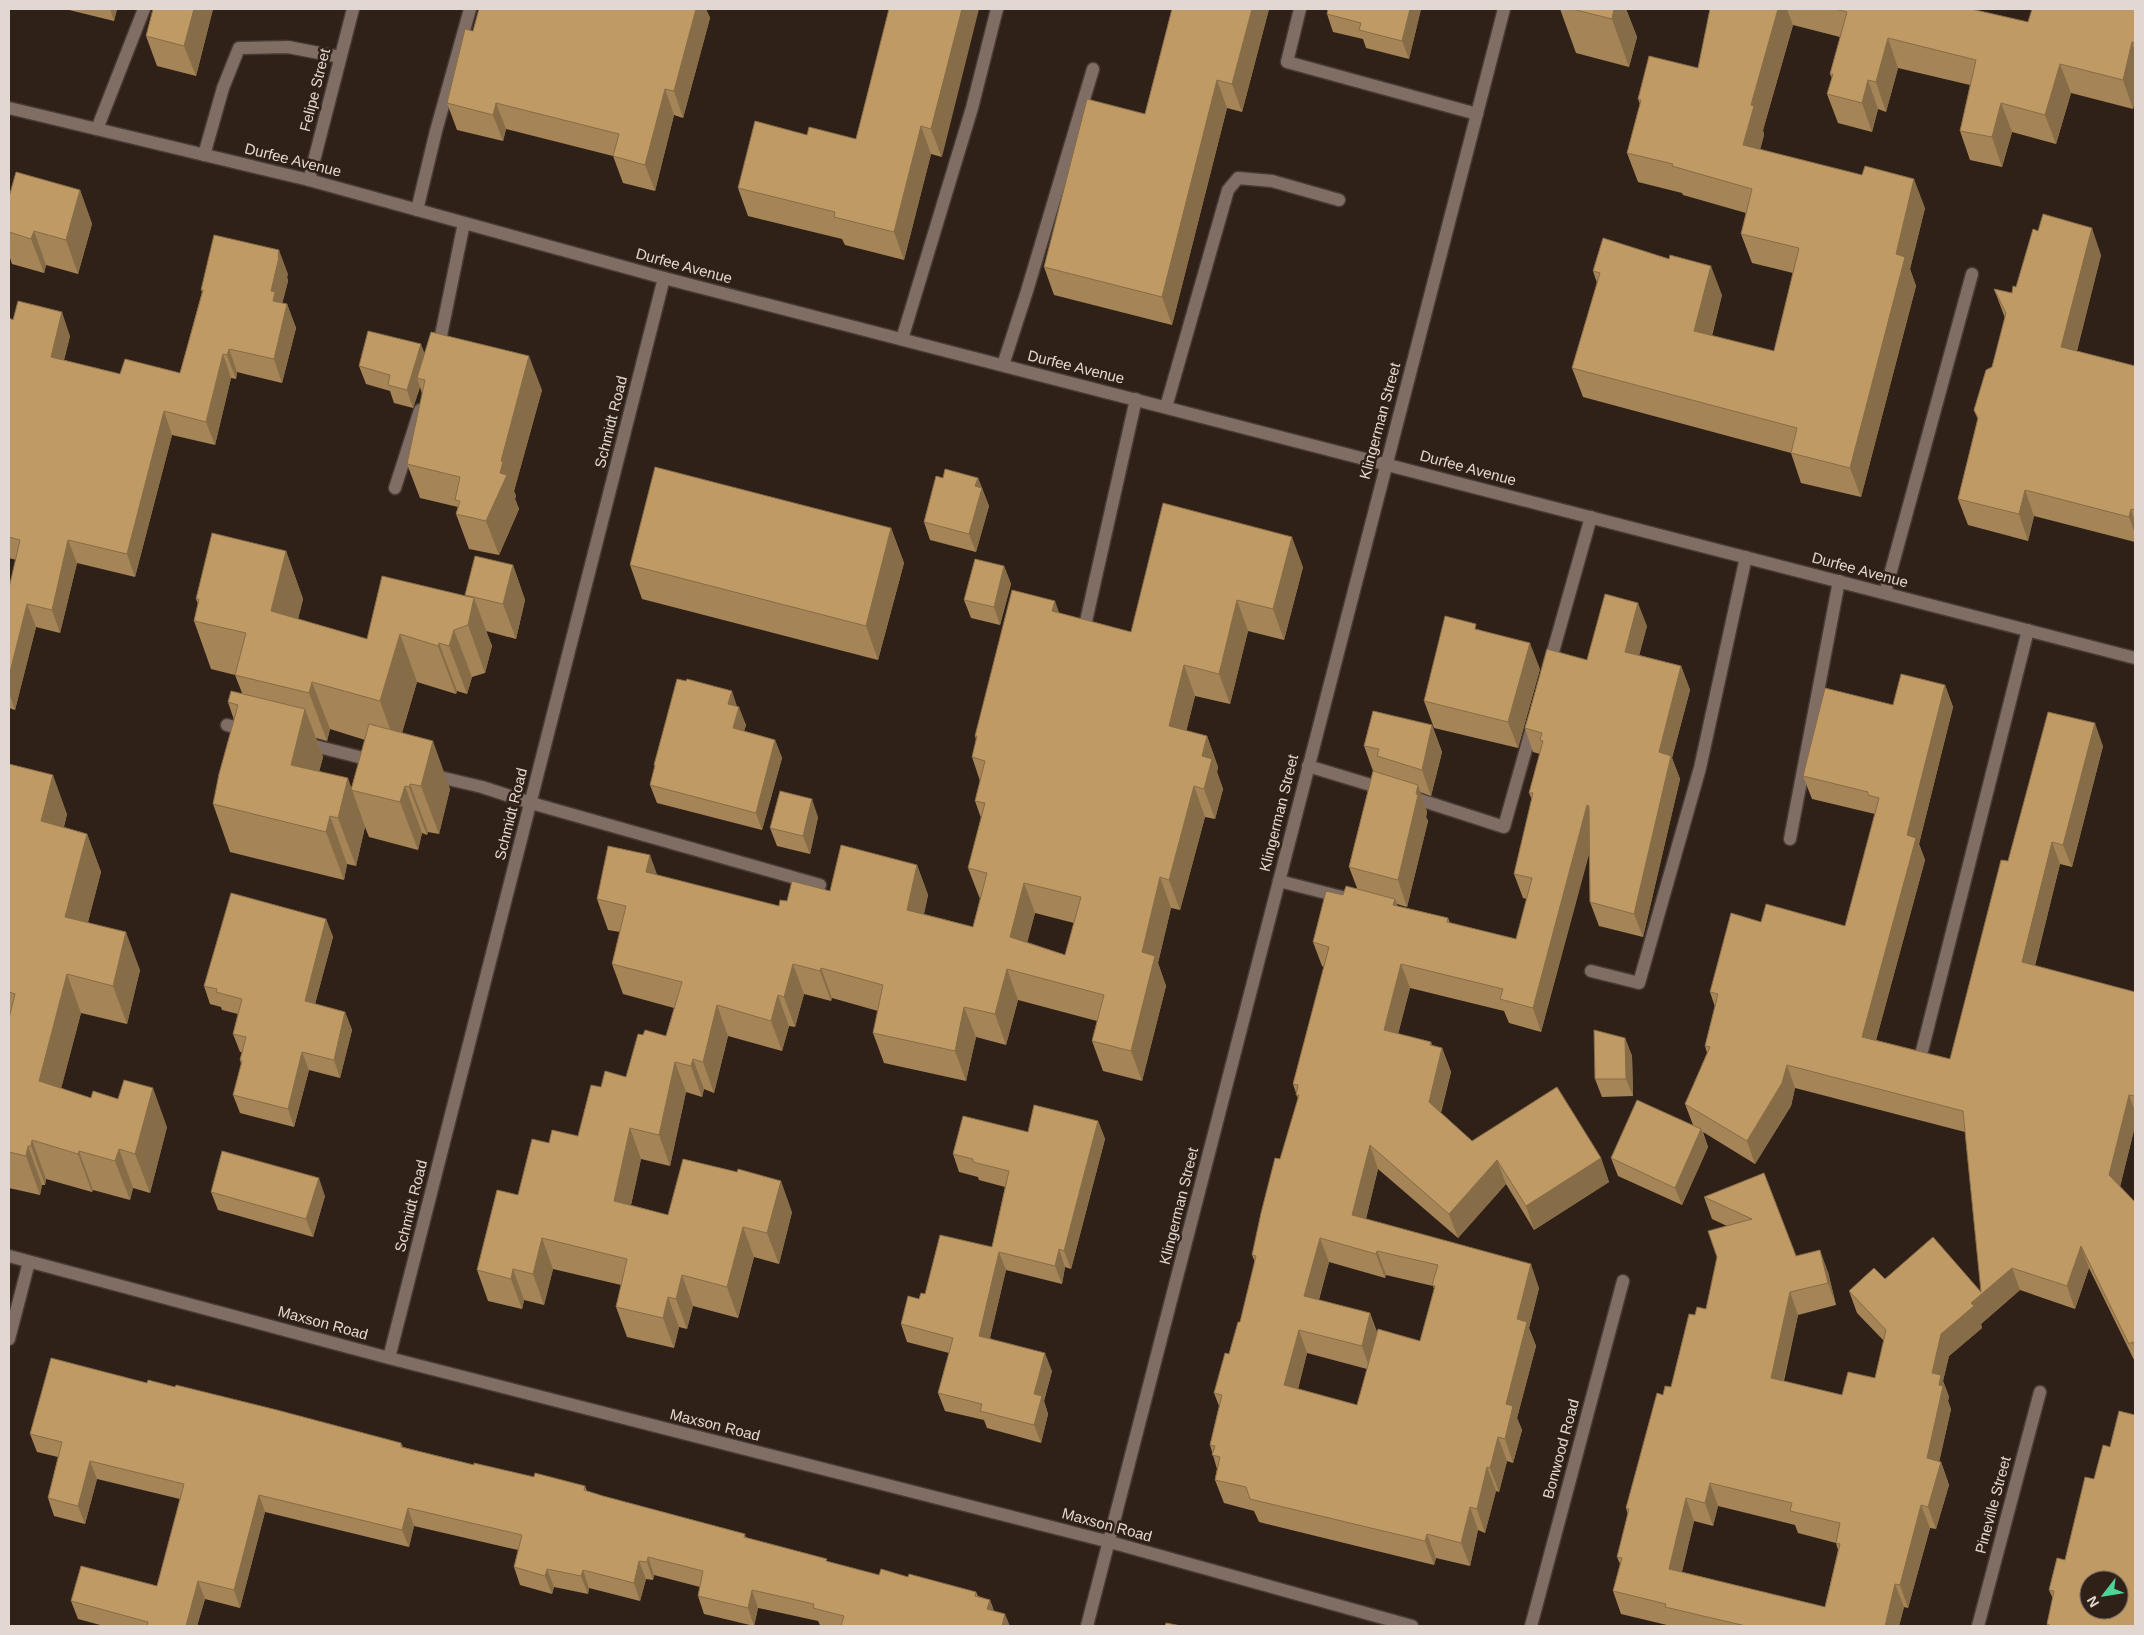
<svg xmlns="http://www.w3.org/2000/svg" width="2144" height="1635" font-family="Arial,sans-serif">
  <rect width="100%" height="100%" fill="#2f2018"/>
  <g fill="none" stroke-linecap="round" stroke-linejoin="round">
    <g stroke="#483b35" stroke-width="15">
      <path id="service" d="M1300 9 1287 62 1477 114
        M97 129 144 9
        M204 155 223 88 239 48 288 47 340 57
        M417 210 436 131 470 9
        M902 339 972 108 997 9
        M438 350 464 223
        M1003 365 1027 291 1093 69
        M1166 407 1228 190 1238 178 1272 181 1339 200
        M395 488 420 410
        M1885 593 1972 274
        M1084 630 1136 399
        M1549 666 1591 517
        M227 725 249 731
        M303 743 375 761
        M1308 766 1384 789
        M431 775 482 787 531 803 820 885
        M1408 796 1504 827 1533 724
        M1790 839 1839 581
        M1279 881 1342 897
        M1591 971 1639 983 1700 768 1746 557
        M1922 1051 2028 630"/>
    </g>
    <g stroke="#483b35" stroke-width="15">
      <path id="minor" d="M309 180 353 9
        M9 1256 389 1358 1110 1542 1412 1626
        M9 1339 29 1262
        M389 1358 664 278
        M1087 1626 1504 9
        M1531 1626 1623 1281
        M1978 1626 2040 1392"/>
    </g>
    <g stroke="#483b35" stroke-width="15">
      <path id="secondary" d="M9 108 309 180 664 278 2135 658"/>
    </g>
    <use href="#service" stroke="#806e64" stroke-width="12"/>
    <use href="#minor" stroke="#806e64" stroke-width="12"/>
    <use href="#secondary" stroke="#806e64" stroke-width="12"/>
  </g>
  <path fill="#a58457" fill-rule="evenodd" d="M65 9H117L114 21Z
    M213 9 196 76 157 66 146 36Z
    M479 9H706L710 18 683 118 674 115 655 191 623 183 613 156 506 129 503 141 457 130 447 103 473 31Z
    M889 9 942 157 931 154 904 260 845 245 842 239 748 216 738 188 807 135 856 139Z
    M1172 9H1269L1242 112 1227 108 1172 325 1054 295 1044 267 1145 114Z
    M1328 9H1421L1409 59 1366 48 1363 39 1333 32 1327 14Z
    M1560 9H1626L1637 37 1629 67 1576 53Z
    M1710 9H1971L2028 22 2135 9V100L2133 109 2071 93 2056 144 2012 132 2002 167 1970 160 1960 131 1970 85 1898 68 1886 112 1878 109 1872 132 1838 123 1827 94 1832 78 1830 74 1840 37 1793 25 1763 130 1764 135 1760 149 1925 208 1910 269 1916 286 1861 497 1801 483 1791 453 1583 397 1572 368 1597 283 1593 271 1722 295 1712 336 1774 351 1793 273 1752 263 1741 234 1746 213 1683 195 1682 193 1638 182 1627 153 1640 104 1638 99 1698 68Z
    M80 190 92 224 78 274 46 265 44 273 12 264 9 255V197Z
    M2101 255 2077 351 2135 366V542L2034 516 2028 541 1968 525 1958 499 1978 420 1974 410 1992 367 2005 318 1994 289 2012 293 2016 287Z
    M288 274 287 277 288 281 282 303 287 304 296 328 282 383 237 372 236 379 231 378 215 445 172 435 135 577 77 563 60 633 36 627 15 710 9 708V588L16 560 9 558V318L70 336 64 360 120 374 180 373 202 292 201 290Z
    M424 353 542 390 514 491 516 496 515 499 519 509 499 555 469 549 456 514 458 507 420 498 407 464 422 394 420 387 413 408 394 403 390 391 366 384 359 366Z
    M943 478H978L989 506 976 552 930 540 924 522Z
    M891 528 904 563 878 660 642 599 630 565Z
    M286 551 303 599 298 619 367 639 466 596 465 595 513 565 525 600 516 639 486 631 492 646 485 673 472 677 467 694 457 691 456 694 417 682 402 733 450 789 439 834 428 832 427 835 422 833 418 850 369 837 365 827 356 866 347 864 344 880 230 852 213 804 234 720 228 702 242 693 235 675 211 669 194 621 198 604 196 599ZM330 729 365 740 351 789 319 772 323 757 316 738 327 741Z
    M1004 566 1011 584 1000 625 971 618 964 600Z
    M1303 567 1284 640 1248 631 1230 704 1195 696 1186 731 1207 736 1218 767 1217 772 1223 789 1215 819 1205 817 1180 910 1171 908 1158 963 1166 986 1142 1081 1103 1071 1092 1041 1097 1021 1018 1000 1006 1045 976 1037 966 1081 884 1063 873 1033 878 1011 832 998 831 1001 804 994 795 1027 789 1026 782 1051 728 1036 714 1093 704 1089 702 1097 686 1092 670 1166 641 1159 631 1205 668 1215 792 1212 779 1264 754 1257 738 1318 693 1306 687 1329 679 1327 674 1348 627 1337 616 1307 621 1285 553 1269 544 1305 524 1300 522 1309 488 1301 477 1270 518 1195 549 1143 578 1136 601 1087 626 1077 643 1035 666 1036 674 1008 623 994 612 964 620 932 608 930 597 899 657 875 779 906 787 901 830 891 917 865 928 895 924 914 973 927 980 899 968 868 981 818 975 801 980 781 972 757 976 740 975 736 1059 613 1131 632ZM1035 913 1074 923 1065 955 1027 942Z
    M1647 626 1639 655 1681 666 1690 690 1672 758 1680 779 1643 937 1599 926 1590 902 1589 852 1541 1032 1509 1023 1504 1011 1410 988 1398 1034 1431 1042 1432 1045 1442 1048 1451 1072 1441 1113 1472 1141 1601 1158 1609 1182 1534 1230 1506 1184 1458 1238 1378 1169 1366 1219 1539 1288 1529 1328 1536 1346 1517 1418 1522 1430 1513 1463 1507 1461 1499 1492 1496 1491 1485 1533 1478 1530 1470 1566 1436 1558 1434 1565 1259 1522 1254 1511 1224 1503 1215 1480 1217 1469 1210 1445 1219 1406 1214 1393 1229 1354 1240 1322 1255 1262 1252 1255 1298 1099 1293 1084 1324 967 1322 966 1313 942 1343 895 1357 888 1349 867 1373 771 1364 746 1432 725 1442 752 1431 796 1420 792 1427 812 1426 817 1428 821 1407 907 1397 904V906L1448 918 1450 923 1516 939 1527 899 1523 898 1514 874 1532 800 1529 793 1540 754 1533 752 1525 728 1587 660ZM1329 1262 1385 1278 1386 1275 1433 1286 1434 1289 1420 1341 1377 1332 1370 1313 1319 1300ZM1307 1353 1367 1369 1357 1405 1298 1389Z
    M1478 629 1540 669 1518 748 1434 728 1424 701Z
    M1945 685 1953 707 1919 844 1925 860 1876 1040 1950 1059 2008 861 2103 746 2072 867 2060 864 2035 966 2135 992V1126L2120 1187 2135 1202V1362L2089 1268 2075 1309 2020 1290 1981 1324 1982 1328 1949 1356 1943 1381 1949 1397 1948 1401 1951 1409 1939 1462H1941L1949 1485 1936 1529 1930 1528 1908 1608 1904 1607 1899 1626H1671L1621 1614 1613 1591 1620 1564 1617 1557 1628 1515 1626 1508 1663 1395 1671 1387 1695 1315 1706 1309 1727 1226 1712 1219 1704 1197 1764 1173 1796 1256 1828 1272 1836 1305 1798 1315 1784 1381 1842 1395 1875 1378 1884 1341 1857 1313 1849 1291 1885 1279 1981 1292 1965 1132 1795 1088 1791 1106 1755 1164 1703 1132 1708 1147 1682 1205 1618 1176 1611 1158 1693 1125 1685 1104 1707 1053 1705 1046 1715 1007 1710 992 1761 922 1845 926 1875 814 1812 799 1803 776 1893 705ZM1718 1506 1795 1525 1798 1533 1836 1543 1838 1550 1825 1607 1682 1572 1694 1521 1713 1526Z
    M737 706 746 725 744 731 775 740 782 758 762 830 657 803 650 785 655 768 654 765Z
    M9 764 67 814 64 827 87 834 101 872 88 922 140 970 127 1024 81 1013 61 1088 167 1127 150 1193 133 1188 130 1200 93 1190 92 1192 46 1179 45 1185H42L40 1195 9 1188Z
    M818 817 810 854 777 846 770 828Z
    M326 919 333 937 315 1004 345 1012 352 1030 340 1078 309 1070 294 1127 240 1113 233 1095 241 1064 240 1060 242 1052H240L233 1034 238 1014 222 1010 221 1007 210 1004 204 986Z
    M1625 1038 1632 1056 1633 1096 1602 1097 1595 1079Z
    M1098 1121 1105 1139 1071 1269 1065 1267 1062 1284 1006 1270 990 1338 1052 1371 1044 1401 1048 1414 1041 1443 987 1428 984 1420 945 1411 938 1393 949 1353 907 1342 901 1324 919 1299 992 1247 1005 1187 979 1180 978 1177 959 1172 953 1154 1028 1132Z
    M211 1192 325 1196 313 1237 218 1210Z
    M147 1383 401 1443 403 1447 474 1465 534 1477 585 1486 587 1491 603 1496 745 1534 746 1538 828 1562 879 1575 908 1577 976 1592 978 1596 990 1600 994 1611 1010 1626H823L820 1625 818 1621 758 1608 754 1626 704 1614 698 1596 700 1587 654 1575 653 1580 646 1579 640 1601 589 1588 588 1594 554 1587 552 1594 520 1585 514 1567 518 1550 414 1526 409 1547 265 1512 240 1608 205 1599 197 1626H104L78 1619 71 1601 157 1586 180 1499 97 1479 85 1524 54 1516 48 1498 58 1457 37 1452 30 1434Z
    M2110 1447 2135 1626H2048L2047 1624 2053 1599 2049 1590 2065 1560 2094 1479Z"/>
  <path fill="#866c47" d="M110 9H117L114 21Z
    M194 9H213L196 76 184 46Z
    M696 9H706L710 18 683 118 674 91Z
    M962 9H979L942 157 931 129Z
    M1252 9H1269L1242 112 1232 84Z
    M1410 9H1421L1409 59 1402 41Z
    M1614 9H1626L1637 37 1629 67 1612 19Z
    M1778 9H1787L1793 25 1763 130 1764 135 1754 174 1743 145 1751 105Z
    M1888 38 1898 68 1886 112 1876 82Z
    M2132 42 2135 51V100L2133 109 2123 80Z
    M2060 64 2071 93 2056 144 2045 115Z
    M1217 80 1227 108 1172 325 1162 297Z
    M1868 80 1878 109 1872 132 1862 103Z
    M665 89 674 115 655 191 645 165Z
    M496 103 506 129 503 141 493 115Z
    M2001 103 2012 132 2002 167 1992 137Z
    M921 126 931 154 904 260 894 232Z
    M1914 179 1925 208 1910 269 1916 286 1861 497 1850 468 1896 254Z
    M80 190 92 224 78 274 66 240Z
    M2092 228 2101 255 2071 373 2061 347Z
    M34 231 46 265 44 273 31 239Z
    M279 250 288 274 287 277 288 281 281 309 273 301 271 291Z
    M1711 266 1722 295 1705 360 1694 331Z
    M287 304 296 328 282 383 274 359Z
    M62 312 70 336 59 380 51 357Z
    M421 344 428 362 417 378 420 387 413 408 407 390Z
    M229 349 237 372 236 379 227 355Z
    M223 354 231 378 215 445 206 422Z
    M529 356 542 390 514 491 516 496 515 499 519 509 499 555 486 521 500 473 501 461Z
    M164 411 172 435 135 577 127 554Z
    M978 478 989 506 976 552 969 534 975 486Z
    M2025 490 2034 516 2028 541 2019 514Z
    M2131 509 2135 522V534L2129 517Z
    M891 528 904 563 878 660 866 626Z
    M1292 537 1303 567 1284 640 1273 609Z
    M68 540 77 563 60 633 52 610Z
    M286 551 303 599 288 659 271 611Z
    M513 565 525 600 516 639 503 604Z
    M1004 566 1011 584 1000 625 994 607Z
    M474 598 492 646 485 673 468 625Z
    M1237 600 1248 631 1230 704 1219 674Z
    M1055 601 1066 632 1052 611Z
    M1638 603 1647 626 1634 675 1625 652Z
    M27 604 36 627 15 710 9 693V676Z
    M454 630 472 677 467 694 449 646Z
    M400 634 417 682 397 749 380 701Z
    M439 643 457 691 456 694 438 646Z
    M1530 643 1540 669 1518 748 1508 722Z
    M1184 665 1195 696 1180 757 1169 726Z
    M1681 666 1690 690 1672 758 1680 779 1643 937 1634 914 1659 752Z
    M312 682 330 729 327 741 309 693Z
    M1945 685 1953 707 1919 844 1925 860 1871 1059 1862 1037 1907 835Z
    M732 691 738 709 728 704Z
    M739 707 746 725 740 746 733 728Z
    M305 709 323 757 308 813 291 765Z
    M2095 723 2103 746 2072 867 2063 845Z
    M1432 725 1442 752 1431 796 1422 770Z
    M1207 736 1218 767 1217 772 1223 789 1215 819 1204 789 1202 756Z
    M775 740 782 758 762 830 756 813Z
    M433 741 450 789 439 834 421 786Z
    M53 775 67 814 55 859 41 821Z
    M348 778 365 827 356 866 338 818Z
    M410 784 428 832 427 835 409 787Z
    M1418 785 1427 812 1426 817 1428 821 1407 907 1398 880Z
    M405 786 422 833 418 850 400 802Z
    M1194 786 1205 817 1180 910 1169 880Z
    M812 799 818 817 810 854 803 836Z
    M1587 805 1596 829 1541 1032 1533 1008Z
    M330 816 347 864 344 880 326 832Z
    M87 834 101 872 79 956 65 917Z
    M2052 842 2060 864 2030 985 2022 962Z
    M650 855 661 885 646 872Z
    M917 865 928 895 918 940 907 910Z
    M1160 877 1171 908 1158 963 1166 986 1142 1081 1131 1051 1142 952Z
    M1024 883 1035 913 1021 967 1010 937Z
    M1395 899 1404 922 1393 905Z
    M326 919 333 937 311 1019 305 1001Z
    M126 932 140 970 127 1024 113 986Z
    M793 964 804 994 795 1027 784 997Z
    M1401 964 1410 988 1393 1054 1384 1030Z
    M821 968 832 998 831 1001 820 971Z
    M1007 969 1018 1000 1006 1045 995 1014Z
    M67 974 81 1013 53 1120 39 1081Z
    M778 995 789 1026 782 1051 771 1021Z
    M717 1005 728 1036 714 1093 703 1062Z
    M964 1007 976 1037 966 1081 955 1051Z
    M345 1012 352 1030 340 1078 334 1060Z
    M1625 1038 1632 1056 1633 1096 1626 1079Z
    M1431 1042 1438 1063 1442 1048 1451 1072 1437 1126 1429 1102Z
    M302 1052 309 1070 294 1127 288 1109Z
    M693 1059 704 1089 702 1097 691 1066Z
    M675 1062 686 1092 670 1166 659 1135Z
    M1787 1065 1795 1088 1791 1106 1755 1164 1747 1141Z
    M153 1088 167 1127 150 1193 135 1154Z
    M2129 1095 2135 1111V1126L2117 1198 2109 1175Z
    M1098 1121 1105 1139 1071 1269 1064 1251Z
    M630 1128 641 1159 625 1232 614 1201Z
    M1701 1129 1708 1147 1682 1205 1675 1188Z
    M32 1140 46 1179 45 1185 31 1146Z
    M1370 1145 1378 1169 1361 1239 1352 1215Z
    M28 1146 42 1185 40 1195 26 1156Z
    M119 1149 133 1188 130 1200 115 1161Z
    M79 1151 93 1190 92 1192 78 1154Z
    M1601 1158 1609 1182 1534 1230 1526 1206Z
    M1497 1160 1506 1184 1458 1238 1449 1214Z
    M319 1178 325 1196 313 1237 306 1219Z
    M781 1181 792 1212 779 1264 767 1233Z
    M743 1227 754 1257 738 1318 727 1287Z
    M542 1238 553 1269 544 1305 533 1274Z
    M1320 1238 1329 1262 1313 1320 1304 1296Z
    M2081 1246 2089 1268 2075 1309 2067 1286Z
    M1059 1249 1065 1267 1062 1284 1055 1266Z
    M1820 1250 1828 1272 1836 1305 1828 1283Z
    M1377 1251 1386 1275 1385 1278 1376 1254Z
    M999 1252 1006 1270 986 1354 979 1336Z
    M1531 1264 1539 1288 1529 1328 1536 1346 1517 1418 1522 1430 1513 1463 1505 1439 1506 1404 1517 1319Z
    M2012 1268 2020 1290 1981 1324 1982 1328 1949 1356 1943 1381 1949 1397 1948 1401 1951 1409 1935 1481 1927 1458 1932 1373 1941 1334 1971 1303Z
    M513 1269 524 1300 522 1309 511 1279Z
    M682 1275 693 1306 687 1329 676 1299Z
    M1790 1292 1798 1315 1779 1400 1771 1378Z
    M668 1297 679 1327 674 1348 663 1318Z
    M1370 1313 1378 1337 1370 1370 1362 1346Z
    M1299 1330 1307 1353 1293 1409 1284 1385Z
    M1045 1353 1052 1371 1044 1401 1048 1414 1041 1443 1034 1425V1394Z
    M1498 1437 1507 1461 1499 1492 1490 1468Z
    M90 1461 97 1479 85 1524 78 1506Z
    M1941 1462 1949 1485 1936 1529 1928 1507Z
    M1487 1467 1496 1491 1485 1533 1477 1509Z
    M1710 1483 1718 1506 1713 1526 1705 1503Z
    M259 1495 265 1512 240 1608 234 1590Z
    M1686 1498 1694 1521 1677 1591 1669 1569Z
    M1921 1505 1930 1528 1908 1608 1900 1585Z
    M1470 1507 1478 1530 1470 1566 1461 1543Z
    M408 1508 414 1526 409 1547 402 1530Z
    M1427 1534 1436 1558 1434 1565 1425 1541Z
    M648 1557 654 1575 653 1580 647 1562Z
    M639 1561 646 1579 640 1601 634 1583Z
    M547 1569 554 1587 552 1594 545 1576Z
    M583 1570 589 1588 588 1594 581 1576Z
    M198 1581 205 1599 197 1626H186Z
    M1895 1584 1904 1607 1899 1626H1885Z
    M752 1590 758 1608 754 1626 748 1608Z
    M990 1600 996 1617 987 1609Z
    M1005 1614 1010 1626H1002Z"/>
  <path fill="#c09a65" stroke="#866c47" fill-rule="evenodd" d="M153 9H194L184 46 146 36Z
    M479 9H696L674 91 665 89 645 165 613 156 619 134 496 103 493 115 447 103 465 29 473 31Z
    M889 9H962L931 129 921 126 894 232 834 217 835 212 738 188 755 121 807 135 809 127 856 139Z
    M1172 9H1252L1232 84 1217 80 1162 297 1044 267 1087 99 1145 114Z
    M1328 9H1410L1402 41 1359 30 1361 23 1327 14Z
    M1572 9H1614L1612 19Z
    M1710 9H1778L1751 105 1754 106 1743 145 1862 175 1865 166 1914 179 1896 254 1905 257 1850 468 1791 453 1797 428 1572 368 1600 273 1593 271 1603 238 1669 259 1670 255 1711 266 1694 331 1774 351 1799 248 1741 234 1752 189 1672 166 1673 164 1627 153 1641 100 1638 99 1649 56 1698 68Z
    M1835 9H1971L2028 22 2032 9H2135V43L2132 42 2123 80 2060 64 2045 115 2001 103 1992 137 1960 131 1976 60 1888 38 1876 82 1868 80 1862 103 1827 94 1833 74H1830L1847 12Z
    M16 172 80 190 66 240 34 231 31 239 9 232V197Z
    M2043 214 2092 228 2061 347 2135 366V510L2131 509 2129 517 2025 490 2019 514 1958 499 1978 418 1974 410 1986 370 1992 367 2006 313 1994 289 2012 293 2013 286 2016 287 2033 229 2038 231Z
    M214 235 279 250 278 257H279L271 291 275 292 273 301 287 304 274 359 229 349 227 355 223 354 206 422 164 411 127 554 68 540 52 610 27 604 9 676V588L20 540 9 537V318L13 320 18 301 62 312 51 357 120 374 125 359 180 373 203 290H201Z
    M368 331 421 344 407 390 388 385 390 375 359 366Z
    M431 332 529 356 501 461 503 462 500 473 507 475 486 521 456 514 460 501 455 500 460 477 407 464 425 380 417 378Z
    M655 467 891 528 866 626 630 565Z
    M945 469 978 478 975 486 982 488 969 534 924 522 936 476 943 478Z
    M1163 503 1292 537 1273 609 1237 600 1219 674 1184 665 1169 726 1207 736 1202 756 1212 759 1204 789 1194 786 1169 880 1160 877 1142 952 1155 956 1131 1051 1092 1041 1104 995 1007 969 995 1014 964 1007 955 1051 873 1033 883 985 821 968 820 971 793 964 784 997 778 995 771 1021 717 1005 703 1062 693 1059 691 1066 675 1062 659 1135 630 1128 614 1201 668 1215 683 1159 737 1172 738 1169 781 1181 767 1233 743 1227 727 1287 682 1275 676 1299 668 1297 663 1318 616 1307 627 1259 542 1238 533 1274 513 1269 511 1279 477 1270 497 1190 518 1195 532 1139 549 1143 552 1130 578 1136 591 1085 601 1087 605 1071 626 1077 638 1034 643 1035 645 1030 666 1036 682 982 612 964 626 906 597 899 608 846 650 855 646 872 779 906 780 900 787 901 792 881 830 891 841 845 917 865 907 910 973 927 987 873 968 868 985 803 975 801 985 761 972 757 977 736H975L1012 590 1055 601 1052 611 1131 632ZM1024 883 1081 897 1065 955 1010 937Z
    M212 533 286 551 271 611 367 639 382 576 474 598 468 625 454 630 449 646 439 643 438 646 400 634 380 701 312 682 309 693 235 675 246 633 194 621 199 599H196Z
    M475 556 513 565 503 604 465 595Z
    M975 559 1004 566 994 607 964 600Z
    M1605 594 1638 603 1625 652 1681 666 1659 752 1671 756 1634 914 1590 902 1589 806 1587 805 1533 1008 1500 999 1503 989 1401 964 1384 1030 1431 1042 1430 1045 1442 1048 1429 1102 1472 1141 1557 1087 1601 1158 1526 1206 1497 1160 1449 1214 1370 1145 1352 1215 1531 1264 1517 1319 1527 1322 1506 1404 1513 1406 1505 1439 1498 1437 1490 1468 1487 1467 1477 1509 1470 1507 1461 1543 1427 1534 1425 1541 1250 1499 1246 1487 1215 1480 1220 1457 1212 1455 1215 1446 1210 1445 1222 1395 1214 1393 1225 1353 1229 1354 1238 1322H1240L1256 1256 1252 1255 1261 1213 1275 1158 1280 1159 1299 1095H1296L1298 1085 1293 1084 1329 947 1313 942 1326 891 1343 895 1346 886 1395 899 1393 905 1448 918 1447 922 1516 939 1532 878 1514 874 1533 793H1529L1543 741 1540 740 1542 733 1525 728 1547 649 1587 660ZM1320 1238 1376 1254 1377 1251 1438 1265 1432 1285 1435 1286 1420 1341 1378 1329 1357 1405 1284 1385 1299 1330 1362 1346 1370 1313 1304 1296Z
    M1445 616 1476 624 1475 629 1530 643 1508 722 1424 701Z
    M1901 674 1945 685 1907 835 1916 838 1862 1037 1950 1059 2001 860 2008 861 2048 712 2095 723 2063 845 2052 842 2022 962 2135 992V1096L2129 1095 2109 1175 2135 1202V1347L2133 1342 2129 1344 2081 1246 2067 1286 2012 1268 1971 1303 1974 1306 1941 1334 1932 1373 1941 1375 1939 1385 1943 1386 1927 1458 1941 1462 1928 1507 1921 1505 1900 1585 1895 1584 1885 1626H1746L1665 1607 1666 1604 1613 1591 1622 1558 1617 1557 1629 1509 1626 1508 1657 1393 1663 1395 1665 1386 1671 1387 1689 1314 1695 1315 1697 1307 1706 1309 1717 1257 1708 1231 1752 1219 1704 1197 1764 1173 1796 1256 1820 1250 1828 1283 1790 1292 1771 1378 1842 1395 1848 1372 1875 1378 1886 1330 1849 1291 1874 1268 1885 1279 1933 1237 1981 1292 1963 1111 1787 1065 1782 1083 1747 1141 1685 1104 1710 1047 1705 1046 1718 994 1710 992 1731 913 1761 922 1766 904 1845 926 1879 798 1868 795V792L1803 776 1825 688 1893 705ZM1710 1483 1792 1503 1790 1511 1840 1523 1836 1543 1840 1544 1825 1607 1669 1569 1686 1498 1705 1503Z
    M677 679 686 681 687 679 732 691 728 704 739 707 733 728 775 740 756 813 650 785 655 765H654Z
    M231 691 305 709 291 765 348 778 338 818 330 816 326 832 213 804 219 774 238 705 228 702Z
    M1373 711 1432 725 1422 770 1377 756 1379 749 1364 746Z
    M369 724 433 741 421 786 410 784 409 787 405 786 400 802 351 790Z
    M9 764 53 775 41 821 87 834 65 917 126 932 113 986 67 974 39 1081 91 1098 93 1091 118 1099 124 1080 153 1088 135 1154 119 1149 115 1161 79 1151 78 1154 32 1140 31 1146H28L26 1156 9 1152V1018L15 994 9 992Z
    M1373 771 1418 785 1416 794 1418 795 1398 880 1349 867Z
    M780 791 812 799 803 836 770 828Z
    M231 893 326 919 305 1001 345 1012 334 1060 302 1052 288 1109 233 1095 242 1061 240 1060 246 1037 233 1034 242 999 216 992 217 989 204 986Z
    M1594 1030 1625 1038 1626 1079H1595Z
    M1637 1100 1701 1129 1675 1188 1611 1158Z
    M1034 1105 1098 1121 1064 1251 1059 1249 1055 1266 999 1252 979 1336 1045 1353 1034 1394 1042 1396 1034 1425 980 1411 982 1404 938 1393 953 1338 901 1324 908 1296 919 1299 921 1293 925 1294 940 1235 992 1247 1009 1171 973 1162V1159L953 1154 963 1116 1028 1132Z
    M222 1151 319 1178 306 1219 211 1192Z
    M51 1358 147 1383 148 1380 175 1387 176 1385 277 1410 401 1443V1447L474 1465V1463L534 1477 535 1473 585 1486 584 1490 603 1496 745 1534 744 1537 827 1559 826 1561 879 1575 881 1569 908 1577 909 1574 976 1592 975 1596 990 1600 987 1609 1005 1614 1002 1626H841L844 1616 813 1608 814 1604 752 1590 748 1608 698 1596 703 1571 648 1557 647 1562 639 1561 634 1583 583 1570 581 1576 547 1569 545 1576 514 1567 522 1535 408 1508 402 1530 259 1495 234 1590 198 1581 186 1626H147L148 1622 71 1601 81 1566 157 1586 184 1484 90 1461 78 1506 48 1498 62 1442 30 1434Z
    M2119 1411 2135 1415V1626H2049L2050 1625 2047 1624 2054 1591 2049 1590 2057 1558 2065 1560 2085 1477 2094 1479 2103 1445 2110 1447ZM2089 1580H2119V1610H2089Z
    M1166 1623 1181 1626H1165Z"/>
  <g text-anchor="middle" stroke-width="5" stroke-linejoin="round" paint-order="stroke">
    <g font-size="15" fill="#e2d7d1" stroke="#2f2018">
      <text transform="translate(315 90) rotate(-76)" y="5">Felipe Street</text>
      <text transform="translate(293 160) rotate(14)" y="5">Durfee Avenue</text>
      <text transform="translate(684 266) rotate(15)" y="5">Durfee Avenue</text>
      <text transform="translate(1076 367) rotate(14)" y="5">Durfee Avenue</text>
      <text transform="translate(1380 421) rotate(-75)" y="5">Klingerman Street</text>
      <text transform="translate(611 422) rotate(-76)" y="5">Schmidt Road</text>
      <text transform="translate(1468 468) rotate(15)" y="5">Durfee Avenue</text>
      <text transform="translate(1860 570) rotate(15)" y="5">Durfee Avenue</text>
      <text transform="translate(1279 813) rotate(-76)" y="5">Klingerman Street</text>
      <text transform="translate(511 814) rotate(-76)" y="5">Schmidt Road</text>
      <text transform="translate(411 1206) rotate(-76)" y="5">Schmidt Road</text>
      <text transform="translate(1179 1206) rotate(-76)" y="5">Klingerman Street</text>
      <text transform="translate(323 1323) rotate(15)" y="5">Maxson Road</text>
      <text transform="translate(715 1425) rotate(14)" y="5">Maxson Road</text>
      <text transform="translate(1561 1449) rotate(-75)" y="5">Bonwood Road</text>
      <text transform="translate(1993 1505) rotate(-75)" y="5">Pineville Street</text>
      <text transform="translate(1107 1525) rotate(15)" y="5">Maxson Road</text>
    </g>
  </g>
  <rect width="2144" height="1635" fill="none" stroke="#e2d7d1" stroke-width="20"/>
  <g transform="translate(2104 1595) rotate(239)"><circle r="24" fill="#2f2018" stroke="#776962"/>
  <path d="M0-4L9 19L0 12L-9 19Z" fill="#4ed399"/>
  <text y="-8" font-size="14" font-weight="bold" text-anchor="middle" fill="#e2d7d1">N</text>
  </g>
</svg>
